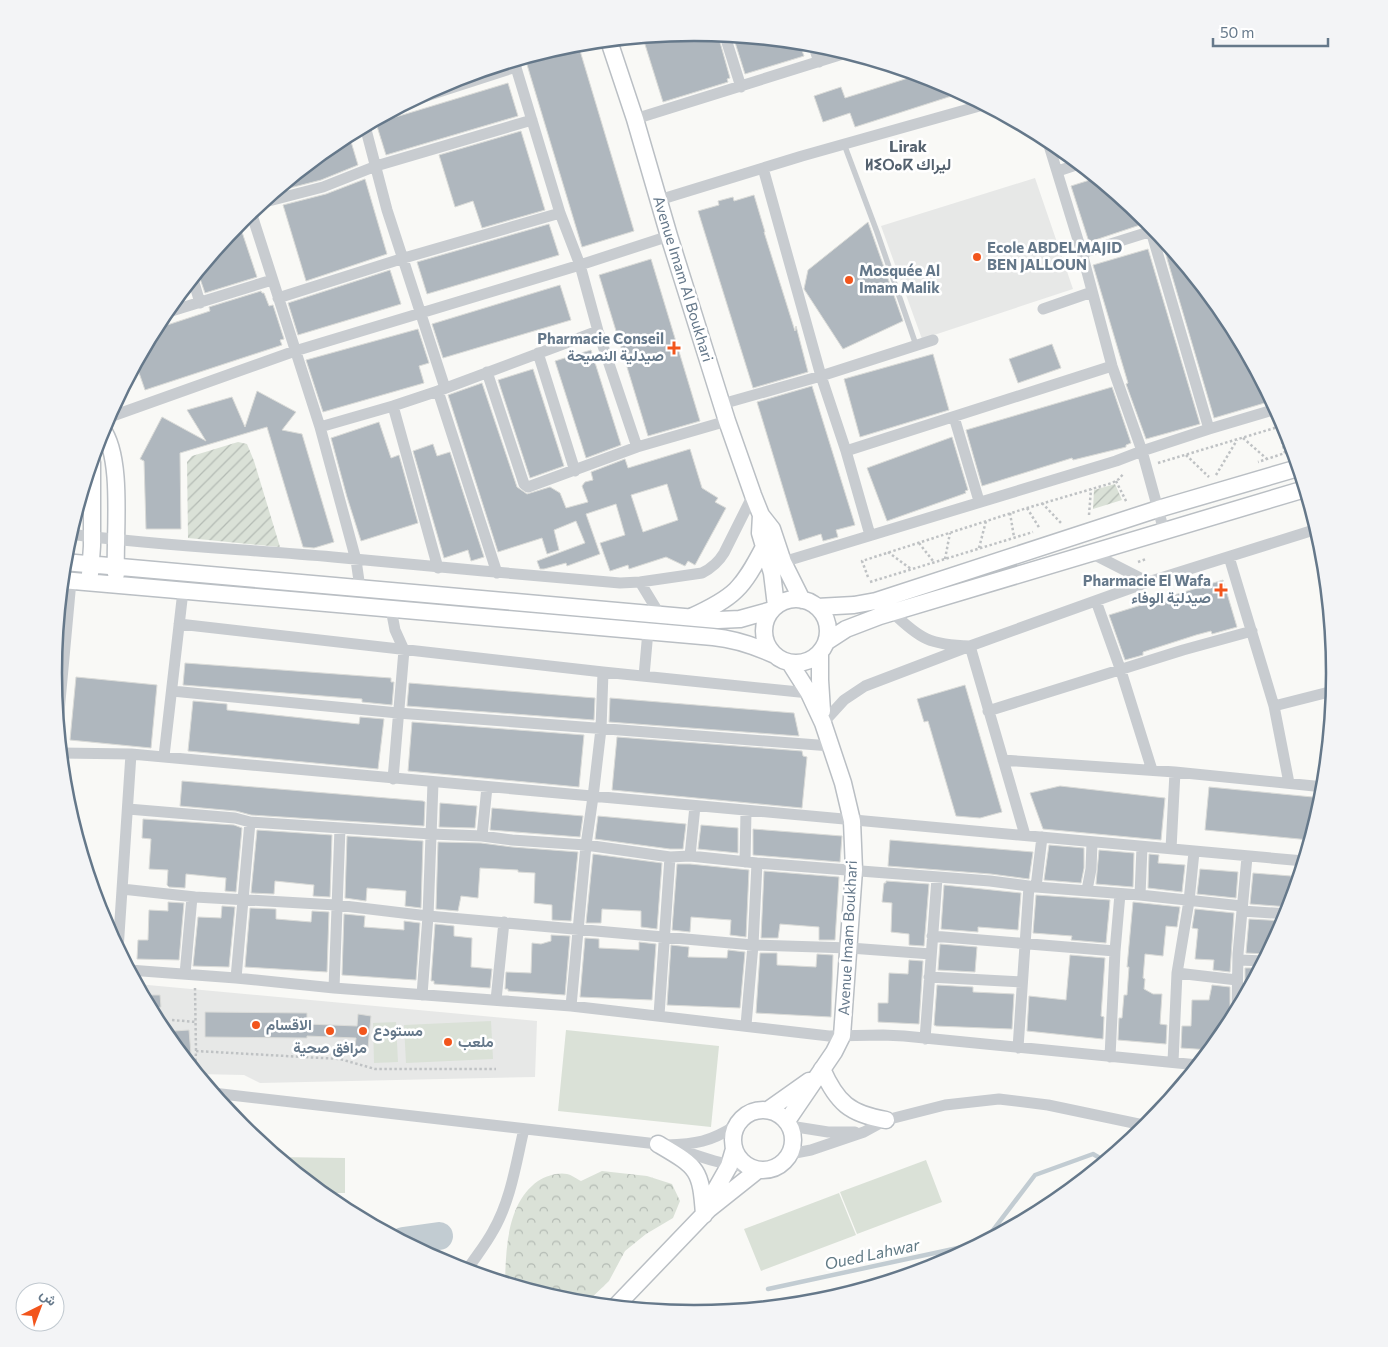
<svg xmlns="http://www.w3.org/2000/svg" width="1388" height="1347" font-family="Commissioner,Vazirmatn,'Noto Sans Tifinagh',sans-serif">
  <defs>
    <pattern id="park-crowns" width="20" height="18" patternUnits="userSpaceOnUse" patternTransform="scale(1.25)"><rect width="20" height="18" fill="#dae1d7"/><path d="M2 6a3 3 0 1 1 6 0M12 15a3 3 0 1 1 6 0" fill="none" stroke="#b4bbb4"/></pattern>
    <pattern id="garden-furrows" width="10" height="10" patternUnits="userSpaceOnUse" patternTransform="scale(1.25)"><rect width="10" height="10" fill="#dae1d7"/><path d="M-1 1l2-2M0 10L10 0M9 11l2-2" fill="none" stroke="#b4bbb4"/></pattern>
  </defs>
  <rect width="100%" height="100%" fill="#f9f9f6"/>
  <path fill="#e7e8e7" d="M1035 178 1073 289 922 339 881 226Z
    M137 984 537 1021 535 1077 260 1083 244 1075 197 1074 161 1029Z"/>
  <path fill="url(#park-crowns)" d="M602 1171 647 1176 672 1184 680 1201 673 1218 646 1234 625 1251 609 1281 585 1304 569 1302 505 1283C506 1248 507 1203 538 1181 546 1176 558 1172 567 1174 572 1175 577 1179 581 1181Z"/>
  <path fill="url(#garden-furrows)" d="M238 442 247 444 254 461 280 547 188 538 187 462 192 456Z
    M1115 484 1122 500 1093 509 1094 490Z"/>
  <path fill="#dae1d7" d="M491 1021 493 1059 406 1063 404 1025Z
    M396 1022 398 1062 374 1063 373 1023Z
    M566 1030 719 1046 711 1127 558 1111Z
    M277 1157 345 1158V1193H321Z
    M926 1160 942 1202 857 1234 840 1192Z
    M839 1193 856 1235 761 1271 744 1229Z"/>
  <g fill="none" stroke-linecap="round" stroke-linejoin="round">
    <path stroke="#c2ccd2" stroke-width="4.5" d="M984 1242 1035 1175 1093 1154 1105 1161
      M768 1289 981 1243"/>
    <path stroke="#c2ccd2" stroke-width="28" d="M403 1241 439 1236"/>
  </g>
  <path fill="#afb7be" stroke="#dadbd8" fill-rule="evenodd" d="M694 32 718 35 730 78 727 79 728 82 663 102 643 38Z
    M733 36 799 43 804 56 745 74Z
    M578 44 634 231 582 247 525 58 569 45Z
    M918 75 940 81 961 93 855 127 850 113 823 122 814 96 841 87 845 98Z
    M508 83 518 116 386 155 376 123Z
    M521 131 545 210 482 228 473 201 455 207 439 155Z
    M349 135 358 165 321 180 278 191 338 140Z
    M1096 178 1147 220 1149 222 1089 242 1071 186Z
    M365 179 387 254 306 281 283 205 326 194Z
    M754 195 765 232H764L795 331 796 326 808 372 753 388 698 211 719 205 718 201 733 197 734 201Z
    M868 222 903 321 843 349 804 289 808 270Z
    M239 223 257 277 205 293 198 273Z
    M549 224 559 255 427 294 417 262Z
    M1167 244 1227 318 1264 387 1268 402 1214 418 1163 245Z
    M1148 249 1200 424 1146 439 1126 384 1128 383 1093 265Z
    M651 259 700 421 648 436 599 275Z
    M390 270 401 304 298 335 288 303Z
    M560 285 571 320 443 358 432 324Z
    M261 291 262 293H264L269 306 273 305 284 339 280 340 282 345 145 390 136 364 155 329 210 311 209 307Z
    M418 329 429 363 419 366 424 383 323 412 306 360Z
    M1052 344 1061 368 1018 383 1009 359Z
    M591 350 621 445 586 458 555 361Z
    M933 354 949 410 860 437 844 379Z
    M533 369 564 466 530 478 498 380Z
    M482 383 517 487 527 494 550 487 560 493 566 508 588 502 582 486 585 482 593 480 591 472 625 459 628 468 690 449 702 488 718 498 715 502 726 508 695 565 688 561 685 566 666 557 629 569 628 565 610 571 600 543 625 535 616 504 586 514 600 554 567 566 566 563 544 569H540L537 561 585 543 576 521 554 530 559 550 547 554 542 538 498 552 448 395ZM667 484 678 520 643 532 631 495Z
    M812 386 855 525 836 530 838 537 823 541 821 534 799 541 757 402Z
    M1112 387 1131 443 1126 445V447L1073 460 1072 458 982 486 966 430Z
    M257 391 296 412 282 430 302 434 334 542 314 548 303 547 267 427 180 453 181 529H146L144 461 140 459 162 417 206 441 187 410 232 397 245 427Z
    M379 422 391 458 399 455 418 523 361 541 347 497 331 438Z
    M952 437 968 490 965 491 966 493 887 521 867 468Z
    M433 444 437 456 450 452 484 557 471 561 468 550 444 558 413 451Z
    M1223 580 1237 627 1212 634 1211 631 1196 635 1143 652V655L1125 660 1109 615Z
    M185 663 391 678V682H394L392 705 362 702V699L183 685Z
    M76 677 157 685 151 748 70 740Z
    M409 683 595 698 594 720 407 706Z
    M965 685 1002 812 980 818 956 816 928 721 924 722 917 699Z
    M610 698 794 713 799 736 609 722Z
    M193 701 227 704V710L359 724 360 717 384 719 378 769 188 751Z
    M412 722 584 735 579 787 408 771Z
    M617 737 802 751 803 756 807 757 802 808 612 790Z
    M182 781 423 801 425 802 424 826 251 815 236 811 180 806Z
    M1060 786 1165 798 1161 840 1043 829 1030 793Z
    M1209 787 1323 798V799L1310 840 1205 830Z
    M440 803 477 806 475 828 439 827Z
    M492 808 583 816 580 837 490 830Z
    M598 816 686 824 683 849H670L595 839Z
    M143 819 234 825 242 828 236 892 225 891 226 878 186 874 185 888 169 887 167 885 168 870 149 869 151 839 142 838Z
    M701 825 738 828V853L698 849Z
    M753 829 842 836 840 862 753 855Z
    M257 830 332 835 330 897 313 896 314 885 275 881 274 894 251 893Z
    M347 836 423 841 421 908 405 906 406 891 367 888 366 901 345 898Z
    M890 840 1033 852 1029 879 991 874 888 866Z
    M438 842 481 843 512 847 578 852 571 921 552 920V905L534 903 535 873 518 872V870L480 868 478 898 461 896 458 911 436 909Z
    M1049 845 1084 848V868L1081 883 1044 880Z
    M1099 850 1134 853 1133 887 1096 884Z
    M593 854 662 863 657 929 641 927V911L602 909 601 923H586Z
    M1149 854 1159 855 1158 863 1185 865 1182 892 1148 888Z
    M677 864H690L749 870 746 937 730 935 731 920 691 917 690 932 672 930Z
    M1200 869 1238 872 1236 898 1197 894Z
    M764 871 839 877 835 940H819V927L780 924 778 938H761Z
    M1253 873 1291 876 1289 907 1250 904Z
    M886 881 929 884 924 946 909 945V934L891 932 892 903 882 902 884 883H886Z
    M944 885 1021 893 1018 930 978 927V932L941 929Z
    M1036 895 1110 900 1106 943 1071 940 1072 936 1033 933Z
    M168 902 184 903 179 960 137 959 138 940H148L149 910 168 911Z
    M1133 902 1180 907 1177 927 1166 926 1163 956 1145 954 1143 978 1145 979 1144 989 1153 994H1162L1160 1024 1167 1025 1166 1044 1118 1040 1119 1018H1122L1124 995H1127L1129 967H1127Z
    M222 906 235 907 229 967 193 966 198 917 221 918Z
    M250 908 276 909V919L311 922 312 911 329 912 327 972 245 967Z
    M1195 909 1234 913 1230 972 1213 970 1214 960 1195 959 1198 929 1192 928Z
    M344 914 365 916 364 927 404 930V921L420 923 416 980 342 975Z
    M1249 919 1285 921 1267 954 1246 953Z
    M435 924 454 926V936L472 938 471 967 492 969 490 988 434 984V981H431Z
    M551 935 570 936 565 995 508 991V989H505L506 972 531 973 532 943 541 944 551 941Z
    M585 938 599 939V948L639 950V942L656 944 652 1000 580 997Z
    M940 944 977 947 975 972 938 970Z
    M671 945 689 947 688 957 727 958 728 950 745 952 740 1008 667 1005Z
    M760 953H777V965L816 967 817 954 833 955 831 1017 756 1013Z
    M1070 955 1105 958 1101 1016 1104 1017 1103 1039 1027 1031 1029 996 1066 1000Z
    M909 960 923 961 919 1024 878 1022V1003H888L889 973 908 974Z
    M1245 968H1260L1245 996Z
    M937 985 973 987V992L1014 994 1012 1029 936 1026 934 1025Z
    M1212 985 1230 987V1011L1233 1018 1227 1030 1211 1050 1181 1048 1182 1026H1191L1192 1000H1209Z
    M142 995H160L161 1007 150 1009Z
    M205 1012 307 1013V1024L357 1026 358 1014 371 1016 368 1048 355 1047 356 1038 307 1036V1038L205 1037Z
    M189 1030 192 1067 175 1046 174 1031Z"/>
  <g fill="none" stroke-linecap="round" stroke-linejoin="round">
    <g stroke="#babfc4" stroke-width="19">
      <path id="secondary" d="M609 41 635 119 669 236 727 421 753 495 761 515 772 529 783 562 802 600
        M102 429C124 458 114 537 116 574
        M761 515 760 533 772 573 776 606
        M64 562 718 620 740 619 772 610
        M90 574 92 546V462
        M62 580 713 637C735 639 755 646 775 655
        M764 631a32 32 0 1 1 64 0a32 32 0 1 1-64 0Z
        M817 607 854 605 876 601 1158 509 1298 468
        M691 617C735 597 742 589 764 547
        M826 642 846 629 880 616 1305 489
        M820 652V680L822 711
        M822 1069C837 1103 850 1114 886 1120
        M733 1140a30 30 0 1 1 60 0a30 30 0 1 1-60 0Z
        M768 1110 809 1081
        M787 1121 834 1052 842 1036 854 870 852 821 843 783 823 723 809 693 790 663
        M658 1144C697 1167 701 1168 704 1215
        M709 1209 716 1189 729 1166 734 1149
        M615 1307 709 1209 758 1170"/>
    </g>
    <path stroke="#bfc2c4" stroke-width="2.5" stroke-dasharray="2.5 2.5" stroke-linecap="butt" d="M1243 438 1267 459
      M1283 445 1291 443
      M1186 455 1209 477
      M1158 463 1278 427 1285 453 1258 462
      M1216 475 1237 440
      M1116 481 1127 503
      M1042 503 1061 523
      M1027 508 1040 529
      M1010 513 1014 537
      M1089 515 1091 489
      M919 543 933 561
      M979 548 986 521
      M888 552 911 569
      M945 559 950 533
      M1138 562 1146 559
      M868 577 862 561 1027 508 1112 483 1119 479 1124 473
      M870 582 1033 532
      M195 988 196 1051
      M172 1020 196 1022
      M195 1071 196 1051 340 1059 375 1069H496"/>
    <path stroke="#c8ccd0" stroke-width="5.5" d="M844 144 877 232 916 345"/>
    <path stroke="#c8ccd0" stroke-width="11" d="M725 36 741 87
      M813 44 819 62
      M514 61 560 213 580 265 598 331 637 447
      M414 100 516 67
      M635 119 846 53
      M365 126 387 210 445 388
      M1047 139 1082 253 1112 366 1142 451 1164 531
      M763 168 821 376 846 451 870 535
      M1058 171 1079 164
      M659 200 802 156 983 105
      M261 203 323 187 376 166 532 120
      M251 212 320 427 356 560 360 588
      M1151 231 1209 429 1276 409
      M1082 253 1155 230
      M193 279 200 303
      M278 298 404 258 560 213
      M1043 309 1092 292
      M165 313 272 280
      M538 353 575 471
      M487 372 524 484 528 487 637 447 727 421
      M438 391 497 573
      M722 404 821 376 933 340
      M393 406 438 568
      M954 417 979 501
      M107 418 295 351 580 265 669 236
      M320 427 393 406 438 391 598 331
      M846 451 1112 366
      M70 534C157 546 245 549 333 557 429 566 524 575 620 583L640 582 702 573C712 568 718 563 724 553L753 495
      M1091 553 1148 582
      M1229 557 1274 706 1289 783
      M783 562 1116 461 1142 451 1209 429
      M640 582 660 615
      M1096 601 1121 671 1152 770
      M391 609 395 630 404 650 393 779
      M892 612C920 639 930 645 970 646L1148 582 1317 529
      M179 624 603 672 809 693
      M644 676 648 631
      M172 691 398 713 831 746
      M1274 706 1333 691
      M988 711 1183 650 1252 631
      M58 723 71 581
      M823 723 844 700 865 686 970 646 1025 835
      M61 753 131 754
      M164 756 183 591
      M1003 760 1175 772 1324 787
      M128 809 235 818 250 822 431 834 482 836 512 840 586 845 670 857 690 856 757 863 990 881 1036 887 1140 895 1242 906
      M482 836 487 787
      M1171 849 1175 772
      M690 856 695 806
      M745 862 746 811
      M1036 887 1042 837
      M122 889 195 897 336 905 428 916 753 945 850 948 931 954
      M1087 890 1091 869 1092 842
      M1140 895 1142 847
      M1242 911 1288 914
      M932 936 1115 951
      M118 950 131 754 1304 861
      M1239 960 1264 961
      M129 970 236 978 334 988 571 1006 829 1036 883 1035 904 1036 1198 1065
      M1177 973 1237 980
      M185 974 192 897
      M929 977 1022 982
      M236 978 250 822
      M334 988 340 828
      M422 995 428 916 433 783
      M496 1000 504 922
      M571 1006 586 845 593 797 601 729 603 672
      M1237 1011 1238 954 1247 857
      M659 1015 670 857
      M746 1025 753 945 757 863
      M925 1039 937 878
      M1018 1048 1029 886
      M1110 1057 1115 951 1120 894
      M1173 1062 1177 973 1189 901 1194 852
      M213 1093 666 1145C696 1144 710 1142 735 1126
      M790 1126 828 1132H855
      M675 1148C701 1157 722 1165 749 1167
      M790 1154 811 1150 864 1132 886 1120 945 1105 999 1099 1048 1105 1148 1126
      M476 1274 469 1267C477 1255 486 1244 493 1231 511 1200 516 1163 524 1129"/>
    <use href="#secondary" stroke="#fff" stroke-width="16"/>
  </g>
  <g fill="#f2551c" stroke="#fff" stroke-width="2">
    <circle cx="977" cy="257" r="5"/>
    <circle cx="849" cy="280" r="5"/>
    <path d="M671.5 340.5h5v5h5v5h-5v5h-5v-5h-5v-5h5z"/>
    <path d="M1218.5 582.5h5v5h5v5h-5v5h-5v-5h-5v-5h5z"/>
    <circle cx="256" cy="1025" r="5"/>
    <circle cx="330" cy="1031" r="5"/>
    <circle cx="363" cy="1031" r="5"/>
    <circle cx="448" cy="1042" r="5"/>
  </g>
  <g text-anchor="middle" stroke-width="5" stroke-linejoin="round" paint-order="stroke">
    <g font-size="15" font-weight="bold" fill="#65788a" stroke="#fff" text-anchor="start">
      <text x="987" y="253">Ecole ABDELMAJID<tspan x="987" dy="17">BEN JALLOUN</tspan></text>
      <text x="859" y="276">Mosquée Al<tspan x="859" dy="17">Imam Malik</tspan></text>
      <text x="664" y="344" text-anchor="end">Pharmacie Conseil<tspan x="664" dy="17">صيدلية النصيحة</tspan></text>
      <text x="1211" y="586" text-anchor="end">Pharmacie El Wafa<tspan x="1211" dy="17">صيدلية الوفاء</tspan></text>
      <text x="266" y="1030">الاقسام</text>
      <text x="373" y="1036">مستودع</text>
      <text x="458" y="1047">ملعب</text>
      <text x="330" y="1053" text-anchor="middle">مرافق صحية</text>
    </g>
    <g font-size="15" fill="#65788a" stroke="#fff">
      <text transform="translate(683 279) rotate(73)" y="5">Avenue Imam Al Boukhari</text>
      <text transform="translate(848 938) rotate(-87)" y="5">Avenue Imam Boukhari</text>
    </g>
    <g font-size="16" font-weight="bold" fill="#54616e" stroke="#fff">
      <text x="908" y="152">Lirak<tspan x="908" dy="18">ⵍⵉⵔⴰⴽ ليراك</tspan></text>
    </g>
    <g font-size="16" font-style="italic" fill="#617a85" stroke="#fff">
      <text transform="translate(872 1254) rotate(-12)" y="6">Oued Lahwar</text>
    </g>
  </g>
  <path d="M0 0H1388V1347H0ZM62 673a632 632 0 1 1 1264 0a632 632 0 1 1-1264 0Z" fill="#f3f4f6" fill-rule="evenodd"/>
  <path fill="none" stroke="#65788a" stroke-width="2.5" d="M62 673a632 632 0 1 1 1264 0a632 632 0 1 1-1264 0Z"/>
  <g transform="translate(40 1307) rotate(42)"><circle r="24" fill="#ffffff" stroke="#c1c9d0"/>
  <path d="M0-4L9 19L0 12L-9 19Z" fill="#f2551c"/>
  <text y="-8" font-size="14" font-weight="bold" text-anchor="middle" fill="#65788a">ش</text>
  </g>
  <path d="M1213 38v8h115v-8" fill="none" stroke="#65788a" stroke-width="2.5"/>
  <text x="1220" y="38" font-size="15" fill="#65788a" stroke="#ffffff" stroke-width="4" paint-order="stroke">50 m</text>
</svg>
